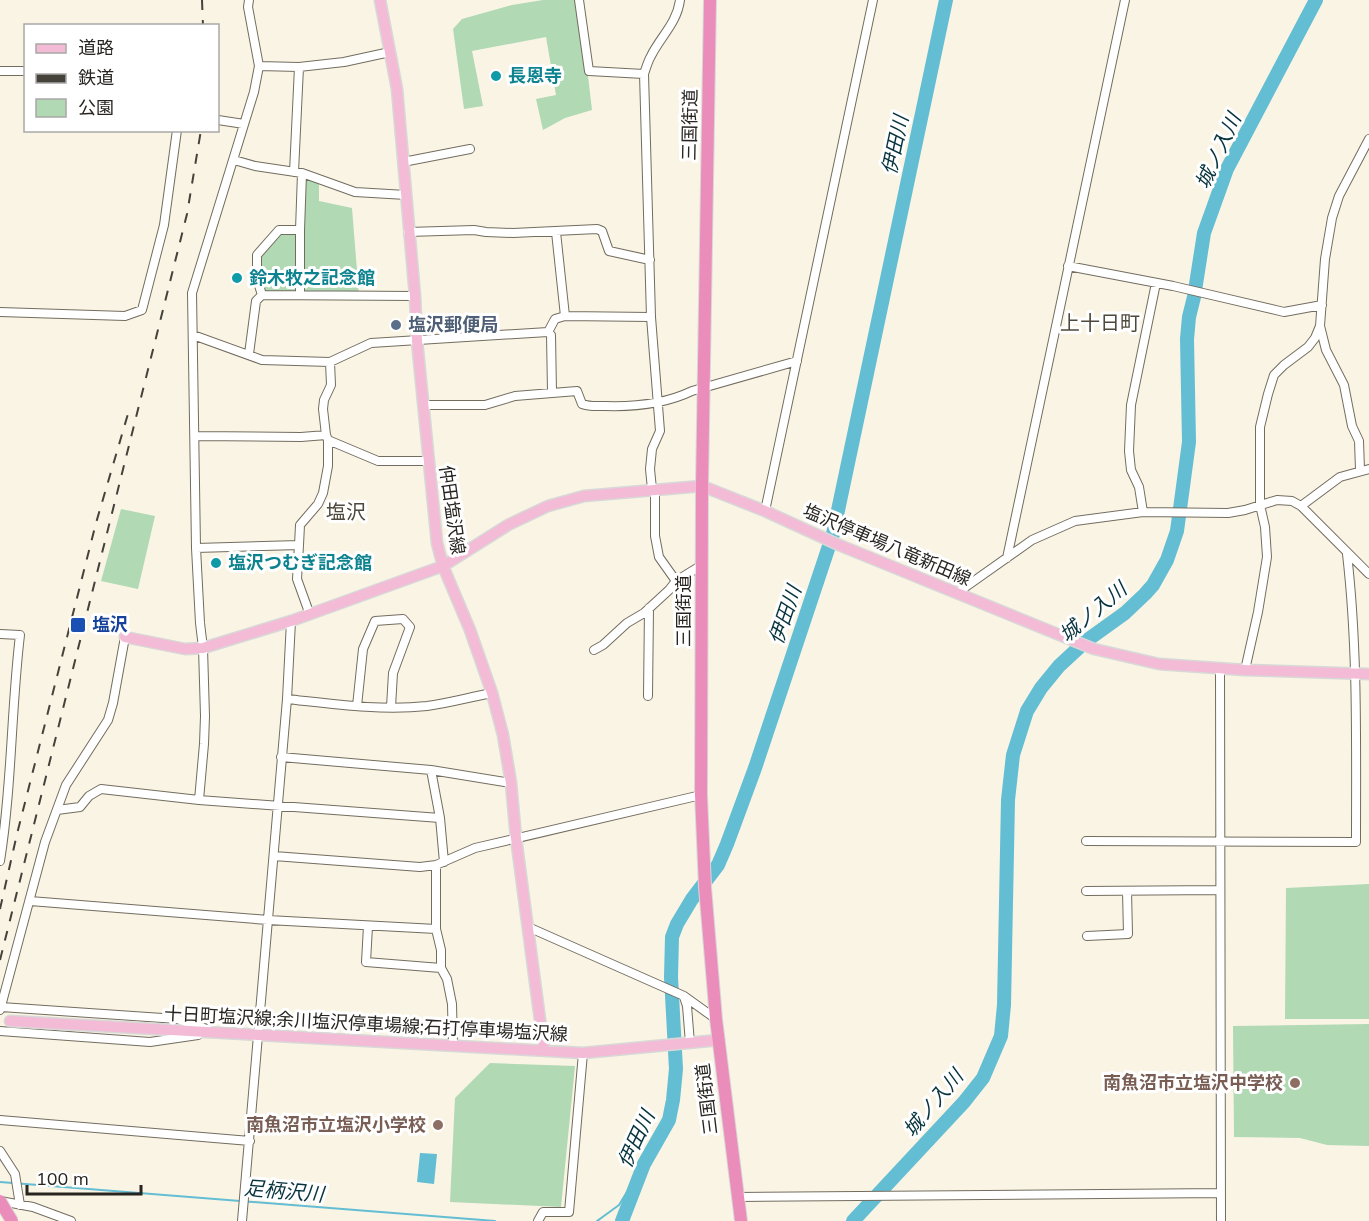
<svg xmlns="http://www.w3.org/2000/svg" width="1369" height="1221" font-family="Mulish,'Noto Sans JP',sans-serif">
  <rect width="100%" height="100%" fill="#faf4e5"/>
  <path fill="#b0d9b4" d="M543 0H579L592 110 565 118 543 130 536 99 556 95 546 37 472 51 483 106 464 109 453 29 462 19 512 5Z
    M302 173 319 179V201L352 208 359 296 262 295 257 255 279 230H301Z
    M121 509 155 516 138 589 101 581Z
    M1369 884V1019H1285L1286 888Z
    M1369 1024V1146L1327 1145 1300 1138 1234 1137 1233 1026Z
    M490 1063 575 1066 561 1207 450 1202 455 1098Z"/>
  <path fill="#63bdd3" d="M420 1153 437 1154 434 1184 417 1182Z"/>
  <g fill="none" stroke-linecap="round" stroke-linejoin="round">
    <path stroke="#63bdd3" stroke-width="2" d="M0 1182 495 1221
      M597 1221 619 1205 644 1164"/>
    <path stroke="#63bdd3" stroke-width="14" d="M622 1221 644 1164 669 1120 673 1100 676 1069 671 977 672 937 677 924 692 899 718 865 727 844 755 768 833 534 946 0
      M853 1221 964 1102 983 1078 1001 1036 1004 1005 1008 800 1013 755 1027 711 1041 688 1059 666 1086 641 1125 613 1145 594 1153 585 1167 560 1177 531 1189 442 1187 339 1189 317 1194 297 1204 233 1227 169 1316 0"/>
    <g stroke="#736d60" stroke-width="10">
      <path id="minor" d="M579 0 589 71 644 74
        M259 66 299 67 344 62 390 52
        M0 71H26
        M218 120 244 124
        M234 160 255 166 302 173 355 192 406 195
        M403 162 470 149
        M294 172 299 67
        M300 230V295
        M408 232 474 230 486 232 513 233 597 229 602 231 609 251 650 260
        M556 232 565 316
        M1068 266 1173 286 1284 312 1322 305
        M262 295 257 279V255L279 230H300L302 173
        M0 312 125 316 142 310 164 225 177 130
        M1320 326 1326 350 1344 385 1352 426 1359 441 1360 470
        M548 332 551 335 552 392
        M193 335 262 360 330 362 371 343 548 332 555 319 565 316 651 317
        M249 354 256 301 262 295 415 296
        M424 405H485L515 396 577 391 582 404C590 407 596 406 605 406 635 407 665 404 692 391L797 361
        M326 435 323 409 324 400 331 385 330 362
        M195 436 301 437 326 435 328 440 378 461H429
        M652 489 650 469 652 449 660 431 651 317 644 74C646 68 648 61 651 56 661 36 677 23 680 0
        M655 489V536L659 557 676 581
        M1301 506 1340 477 1369 469
        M765 511 873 0
        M1143 512 1139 487 1131 470 1129 451 1131 405 1156 283
        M299 545 297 579 310 615
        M196 548 299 545 300 525 318 504 323 493 328 466V440
        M1007 558 1125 0
        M957 593 1032 540 1075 521 1143 512 1228 513 1245 510 1277 500 1292 501 1301 506 1369 574
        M0 634 20 635C11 710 12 786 0 861
        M594 650 603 645 627 623 644 613 669 590 676 581 702 565
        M1220 669 1221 1221
        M1245 670 1258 612 1267 557 1265 527 1260 505V427L1268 394 1274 375 1284 365 1308 347 1315 338 1320 326 1325 259 1332 218 1339 196 1369 139
        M648 696 649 608
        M287 699C333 704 381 711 427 706 449 703 470 697 492 693
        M357 706 363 649 375 621 403 619 410 627 393 673 391 707
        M281 757 431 770 511 783
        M431 770 440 818 444 862
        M199 800 204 744 205 716 203 648 200 623 196 548 192 293 254 92 259 66 248 7 249 0
        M57 810 80 807 89 796 101 789 199 800 440 818
        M1086 841 1356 842C1356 745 1358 649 1347 554
        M274 856 420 867 436 865 475 848 701 795
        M436 865V929L441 950V968L447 979 452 1004 453 1045
        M1086 891 1220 890
        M30 901 268 920 436 929
        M368 926 366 962 441 968
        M528 927 684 996 716 1019
        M1087 936 1128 934 1127 891
        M684 997 687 1006 690 1043
        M1 1007 177 1019 207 1029
        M0 1010 45 842 66 785 108 720 113 703 125 637
        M0 1031 150 1042 198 1035
        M0 1120 250 1141
        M0 1151 15 1174 20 1205
        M738 1197 1221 1193
        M0 1201 33 1207 71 1221
        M242 1221 287 699 291 621
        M538 1221 543 1212H569L583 1053"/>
    </g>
    <g stroke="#d8d8d7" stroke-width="13">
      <path id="major" d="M380 0 397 89 415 296 417 341 437 543 443 566 470 630 492 693 503 735 511 783 516 838 544 1050
        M125 637 185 649 203 648 291 621 443 566 508 525 548 506 584 496 702 486 765 511 839 545 1094 649 1159 664 1245 670 1369 674
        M10 1021 583 1053 719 1040"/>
    </g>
    <g stroke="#d8d8d7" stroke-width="14">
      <path id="highway" d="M710 0 702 486 701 795 705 887 716 1019 741 1221"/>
    </g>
    <use href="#minor" stroke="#fff" stroke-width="8"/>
    <use href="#major" stroke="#f3bbd6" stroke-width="10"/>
    <use href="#highway" stroke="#eb8dbb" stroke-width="12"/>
    <path stroke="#45423b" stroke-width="2" stroke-dasharray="10 10" stroke-linecap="butt" d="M202 0 203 26
      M0 909 17 834 96 523 130 407
      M0 960 187 214 201 130"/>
    <g stroke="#d8d8d7" stroke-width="14" stroke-linecap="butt">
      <path id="highway-bridge" d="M0 1201 12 1221"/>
    </g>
    <use href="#highway-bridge" stroke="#eb8dbb" stroke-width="12"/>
  </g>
  <g fill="#0f9aa8" stroke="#fff" stroke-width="2">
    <circle cx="496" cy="76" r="6"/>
    <circle cx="237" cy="278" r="6"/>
    <circle cx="216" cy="563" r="6"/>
  </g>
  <circle fill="#5c6f8a" stroke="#fff" stroke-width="2" cx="396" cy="325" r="6"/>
  <rect fill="#1a4fb4" stroke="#fff" stroke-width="2" x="70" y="617" width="16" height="16" rx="3"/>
  <g fill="#8d6e63" stroke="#fff" stroke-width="2">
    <circle cx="1295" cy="1083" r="6"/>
    <circle cx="438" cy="1125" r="6"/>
  </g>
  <g text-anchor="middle" stroke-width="6" stroke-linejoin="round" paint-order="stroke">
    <g font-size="18" font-weight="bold" fill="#0d838f" stroke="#fff" text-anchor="start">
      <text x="508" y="82">長恩寺</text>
      <text x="249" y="284">鈴木牧之記念館</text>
      <text x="228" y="569">塩沢つむぎ記念館</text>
    </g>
    <g font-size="18" fill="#282520" stroke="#fff">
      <text transform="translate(690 125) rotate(-89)" y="6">三国街道</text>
      <text transform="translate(452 510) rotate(82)" y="6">仲田塩沢線</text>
      <text transform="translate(887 545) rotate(23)" y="6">塩沢停車場八竜新田線</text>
      <text transform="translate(684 611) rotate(-90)" y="6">三国街道</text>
      <text transform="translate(366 1024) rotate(3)" y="6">十日町塩沢線;余川塩沢停車場線;石打停車場塩沢線</text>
      <text transform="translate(707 1099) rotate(-97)" y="6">三国街道</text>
    </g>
    <g font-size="18" font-weight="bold" fill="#4e5e75" stroke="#fff" text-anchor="start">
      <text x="408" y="331">塩沢郵便局</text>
    </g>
    <g font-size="18" font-weight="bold" fill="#164399" stroke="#fff" text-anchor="start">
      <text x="92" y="631">塩沢</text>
    </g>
    <g font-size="18" font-weight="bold" fill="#785e54" stroke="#fff" text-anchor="end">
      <text x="1283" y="1089">南魚沼市立塩沢中学校</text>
      <text x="426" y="1131">南魚沼市立塩沢小学校</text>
    </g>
    <g font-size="20" font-style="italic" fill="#07333d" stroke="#fff">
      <text transform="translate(895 145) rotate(-78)" y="7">伊田川</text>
      <text transform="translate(1218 151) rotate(-65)" y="7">城ノ入川</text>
      <text transform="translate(1093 612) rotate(-40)" y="7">城ノ入川</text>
      <text transform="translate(785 615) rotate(-71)" y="7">伊田川</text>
      <text transform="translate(933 1103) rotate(-50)" y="7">城ノ入川</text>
      <text transform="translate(636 1139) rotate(-65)" y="7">伊田川</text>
      <text transform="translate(284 1191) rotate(5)" y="7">足柄沢川</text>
    </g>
    <g font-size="20" fill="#4e493c" stroke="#fff">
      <text x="1100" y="330">上十日町</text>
      <text x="346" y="519">塩沢</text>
    </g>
  </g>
  <rect x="24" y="24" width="195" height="108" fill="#ffffff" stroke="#a9a8a6" stroke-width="1.5"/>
  <rect x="36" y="44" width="30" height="9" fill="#f3bbd6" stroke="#a9a8a6" stroke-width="1.5"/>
  <text x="78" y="54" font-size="18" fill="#282520">道路</text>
  <rect x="36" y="74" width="30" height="9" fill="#45423b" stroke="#a9a8a6" stroke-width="1.5"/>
  <text x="78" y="84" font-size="18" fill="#282520">鉄道</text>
  <rect x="36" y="99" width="30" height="18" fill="#b0d9b4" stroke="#a9a8a6" stroke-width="1.5"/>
  <text x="78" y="114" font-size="18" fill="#282520">公園</text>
  <path d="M27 1185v9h114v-9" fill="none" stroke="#282520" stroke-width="3"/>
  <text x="36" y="1185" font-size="18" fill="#282520" stroke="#ffffff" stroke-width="4.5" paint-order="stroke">100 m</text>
</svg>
